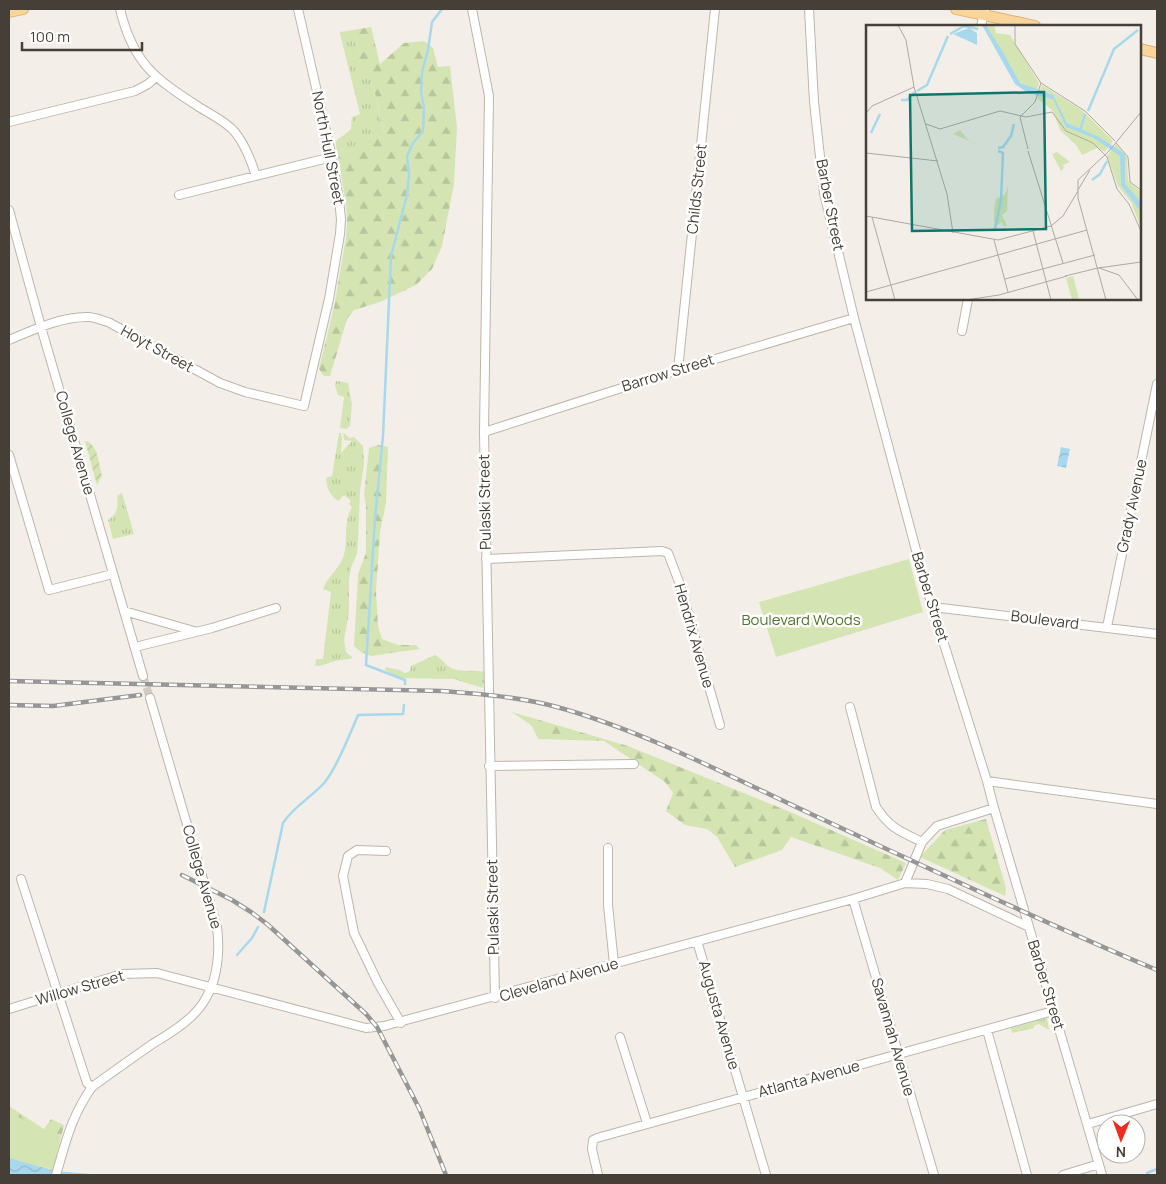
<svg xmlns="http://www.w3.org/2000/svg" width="1166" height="1184" font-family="Manrope,sans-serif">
  <defs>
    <pattern id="grass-tufts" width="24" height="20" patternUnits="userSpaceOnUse" patternTransform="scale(1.25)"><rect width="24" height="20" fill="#d4e5b3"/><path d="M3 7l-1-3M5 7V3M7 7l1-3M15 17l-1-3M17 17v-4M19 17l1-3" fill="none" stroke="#b7c69b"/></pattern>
    <pattern id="forest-firs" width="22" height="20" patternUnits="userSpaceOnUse" patternTransform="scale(1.25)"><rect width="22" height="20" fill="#d4e5b3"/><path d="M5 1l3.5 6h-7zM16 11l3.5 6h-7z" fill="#b7c69b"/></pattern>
    <pattern id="garden-furrows" width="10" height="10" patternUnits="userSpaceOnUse" patternTransform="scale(1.25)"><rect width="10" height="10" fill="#d4e5b3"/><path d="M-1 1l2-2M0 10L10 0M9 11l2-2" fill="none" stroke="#b7c69b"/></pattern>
    <pattern id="water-waves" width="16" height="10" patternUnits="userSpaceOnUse" patternTransform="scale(1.25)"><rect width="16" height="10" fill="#a7d8ed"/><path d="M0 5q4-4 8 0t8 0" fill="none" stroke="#91bacc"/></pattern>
  </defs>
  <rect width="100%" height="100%" fill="#f3efe8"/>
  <path fill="url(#grass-tufts)" d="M355 35 360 64 369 68 384 131 338 156C333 135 337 143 351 129L352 117 360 114 341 38Z
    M336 381 348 383 352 404 350 426 346 429 340 428 344 397 338 395 335 385Z
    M339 433H341L342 439 341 453 352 441 344 440 343 433 345 434 349 438 354 437 363 446 364 464 360 491 358 541 357 554 351 567 349 580V613L344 640 346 652 353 658C348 660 346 659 341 660 331 661 325 666 315 666L316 659H323L331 592 323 589C328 576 340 568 344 555 348 539 343 522 352 507L349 504 351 501 344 495 338 501C329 494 327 489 326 478L332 476Z
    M122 493 134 534 113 539 108 520C118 514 118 506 117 496Z
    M435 655C442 658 445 665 451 668 462 673 474 669 485 672L483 688 454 679 397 678 385 670 386 667 400 670 405 673 410 671 411 666Z
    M1047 1018 1049 1030 1039 1024 1034 1026V1028L1012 1033 1011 1028Z"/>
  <path fill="url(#forest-firs)" d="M371 27 380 64 404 43 424 41 433 48 438 67 450 66 457 128 454 184 442 246 432 269 416 285 380 302 354 310 347 319 330 376H324L319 369 334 307 346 238 347 222 346 205 338 156 384 130 369 69 360 64 355 36 341 38 340 32Z
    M379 445 388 447 386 503 380 532 376 591 378 626 382 639 398 645H416L420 649 371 656 361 652 354 646 358 574 366 553V506L364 495 369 448Z
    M512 712 628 746 788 811 906 863 898 880 880 868 791 837 782 850 735 867 717 837 707 829 685 825 666 811 673 793 665 782 604 741 538 739 532 726Z
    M986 819 1006 888 1005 896 920 857 945 830Z
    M9 1106 44 1129 51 1119 64 1125 53 1171 9 1158Z"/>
  <path fill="#d4e5b3" d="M909 559 923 612 776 657 759 602Z
    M9 1112 59 1138 50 1175H9Z"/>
  <path fill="url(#garden-furrows)" d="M85 441C98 443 99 465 102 476L97 485Z"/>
  <path fill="url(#water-waves)" d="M1061 447 1070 449 1066 468 1057 466Z
    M9 1158 55 1171 103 1175H9Z"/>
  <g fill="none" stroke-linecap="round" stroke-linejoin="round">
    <path stroke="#a7d8ed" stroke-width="2.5" d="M405 684V680L366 665 375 518 383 436 391 256 407 195 409 175 407 156 413 143 423 131 424 108 421 92 422 72 428 50 432 22 442 9
      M264 912 283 823C294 806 312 797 325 782 337 767 350 734 358 715L403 714 404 705
      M237 955 252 938 258 927
      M1147 1175V1173L1157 1169"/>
    <path stroke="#d0ccc5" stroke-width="8" stroke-dasharray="8 4" stroke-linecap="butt" d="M143 676 150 698"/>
    <g stroke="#beb5ab" stroke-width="10">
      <path id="minor" d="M120 9C133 63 154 78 199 107 210 114 225 121 234 131 245 144 251 160 256 176
        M472 9 489 96 484 432 495 998
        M809 9 814 102 824 193 854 318 924 580 987 781 994 808 1102 1175
        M981 26 985 9
        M9 122 135 91 148 84 156 77
        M179 195 332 157
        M9 210 41 327 143 676
        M962 331 968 299
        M9 340C33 330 60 317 87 317 95 317 102 320 110 323L220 383 245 392 304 406 329 299 340 234 341 219 339 200 332 157 298 9
        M678 370 715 9
        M484 432 678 370 854 318
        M9 455 49 590 113 574
        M486 559 662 551 668 553 679 582 720 725
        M933 607 1157 634
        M124 611 194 631
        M1107 627 1157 384
        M135 647 212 628 276 608
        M850 707 876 807C890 828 899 831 922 842
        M489 766 634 764
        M987 781 1157 804
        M608 848V905L614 964
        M386 851 357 850 348 856 343 876 354 933 378 983 401 1023
        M21 879 87 1083 92 1087
        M905 883 922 842 937 826 994 808
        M853 899 934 1175
        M697 941 766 1175
        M9 1009 122 974 157 973 366 1028 384 1026 853 899 905 883 927 884 948 889 1029 927
        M987 1030 1027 1175
        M620 1037 647 1123
        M1088 1124 1157 1104
        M56 1175C66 1141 71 1117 92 1087 111 1073 131 1059 151 1045 170 1033 195 1019 206 998 218 978 220 950 217 927L150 698
        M598 1175 592 1149 593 1140 597 1138 1053 1011
        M1063 1175 1099 1164"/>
    </g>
    <g stroke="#deb06b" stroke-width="12">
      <path id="major" d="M956 9 1035 26
        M9 12 23 9
        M1140 49 1157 53"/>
    </g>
    <use href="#minor" stroke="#fff" stroke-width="8"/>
    <use href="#major" stroke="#f9d59b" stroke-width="10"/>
    <g stroke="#969696" stroke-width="4.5">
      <path id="rail" d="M9 681 442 691C481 694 520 697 557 707 644 731 729 776 811 814 926 867 1040 921 1157 970
        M9 705 53 706 140 695
        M182 875 232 900 251 912 267 924 366 1014 377 1027 419 1108 446 1175"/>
    </g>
    <use href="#rail" stroke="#fff" stroke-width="2.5" stroke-dasharray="8" stroke-linecap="butt"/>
  </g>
  <g text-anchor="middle" stroke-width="5" stroke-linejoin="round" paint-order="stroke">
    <g font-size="15" fill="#463f37" stroke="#fff">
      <text transform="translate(328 148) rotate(79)" y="5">North Hull Street</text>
      <text transform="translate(697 189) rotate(-84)" y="5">Childs Street</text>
      <text transform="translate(830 205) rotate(79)" y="5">Barber Street</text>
      <text transform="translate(157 349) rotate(29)" y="5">Hoyt Street</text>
      <text transform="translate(668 373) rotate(-17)" y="5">Barrow Street</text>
      <text transform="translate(75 443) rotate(74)" y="5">College Avenue</text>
      <text transform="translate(485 502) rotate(-91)" y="5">Pulaski Street</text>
      <text transform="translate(1132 506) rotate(-78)" y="5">Grady Avenue</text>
      <text transform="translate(930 597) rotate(73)" y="5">Barber Street</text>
      <text transform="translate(1045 620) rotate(7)" y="5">Boulevard</text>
      <text transform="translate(694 636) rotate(74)" y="5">Hendrix Avenue</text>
      <text transform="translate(202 877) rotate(74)" y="5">College Avenue</text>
      <text transform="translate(493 907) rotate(-91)" y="5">Pulaski Street</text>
      <text transform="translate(559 980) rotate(-16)" y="5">Cleveland Avenue</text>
      <text transform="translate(1046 985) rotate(73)" y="5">Barber Street</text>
      <text transform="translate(80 988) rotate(-16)" y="5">Willow Street</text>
      <text transform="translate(719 1015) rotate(74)" y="5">Augusta Avenue</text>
      <text transform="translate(893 1037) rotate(74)" y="5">Savannah Avenue</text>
      <text transform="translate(809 1079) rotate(-15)" y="5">Atlanta Avenue</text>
    </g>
    <g font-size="15" fill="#50752d" stroke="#fff">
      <text x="801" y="625">Boulevard Woods</text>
    </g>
  </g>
  <g transform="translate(866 25)">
    <rect width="275" height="275" fill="#f3efe8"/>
    <path d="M75 104 87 109 94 105 102 115 120 123ZM142 161 141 186 136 190 141 201H137L136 197 131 200 128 197V183L130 174 139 169Z" fill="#d4e5b3"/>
    <path d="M120 0H128L130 8 144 10 173 58 171 66 151 56ZM176 60 217 86 247 116 239 127 231 123 216 130 210 120 194 105 187 86 171 73ZM250 119 261 132 262 156 275 167V203L265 177 252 161 241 131ZM191 127 204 137 197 140 198 143 195 146 186 129ZM207 251 213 274V275H206L200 253Z" fill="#d4e5b3"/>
    <path d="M116 0H120L135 24 154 58 187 70 201 98 233 112 259 129V159L275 177V187L255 160 254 131 228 113 200 102 187 74 162 68 149 59ZM103 3 111 8V20L87 9Z" fill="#a7d8ed"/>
    <path fill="none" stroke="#a7d8ed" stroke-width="2.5" d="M84 9 98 1 112 4M51 66 61 60 82 11M35 75H41L49 67M222 86 248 24 272 5M214 106 219 89M5 108 14 89M132 123 137 122 145 111 148 99M226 155 234 149 241 136M129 204 135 175 137 128 132 126"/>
    <path fill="none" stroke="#aea9a1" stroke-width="1" d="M32 0 40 15 48 62 81 169 87 208M149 0V19L175 58 219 86 249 116M0 88 6 81 48 62M60 99 74 104 134 86 160 92 186 87 200 106 227 118 241 132 251 164 263 179 275 206M250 118 262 132 264 157 275 165M162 124 154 92 169 77 175 58M162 126 197 238M0 128 72 136M212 165 224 145M0 191 132 215 185 201 197 191 212 166M6 192 29 275M167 206 185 275M128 215 142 267M232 243 275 237M233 243 253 250 272 275M199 251 232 243M139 254 229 230M0 267 221 205M100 275 133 270 201 251M240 275 212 173V155L243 126 275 87"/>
    <path fill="#0f766e" fill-opacity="0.15" stroke="#0f766e" stroke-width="2.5" d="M178 67 180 204 46 206 44 70Z"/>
    <rect width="275" height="275" fill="none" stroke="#463f37" stroke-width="2.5"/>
  </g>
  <rect width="1166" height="1184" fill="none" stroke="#463f37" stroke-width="20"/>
  <g transform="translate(1121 1139) rotate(181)"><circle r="24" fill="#ffffff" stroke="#b5b2af"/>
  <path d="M0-4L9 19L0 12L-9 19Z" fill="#f02c22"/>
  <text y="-8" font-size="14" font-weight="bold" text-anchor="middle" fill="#463f37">N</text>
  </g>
  <path d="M22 42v8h120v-8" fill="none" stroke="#463f37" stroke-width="2.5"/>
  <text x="30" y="42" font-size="15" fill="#463f37" stroke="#ffffff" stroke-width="4" paint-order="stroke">100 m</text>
</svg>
